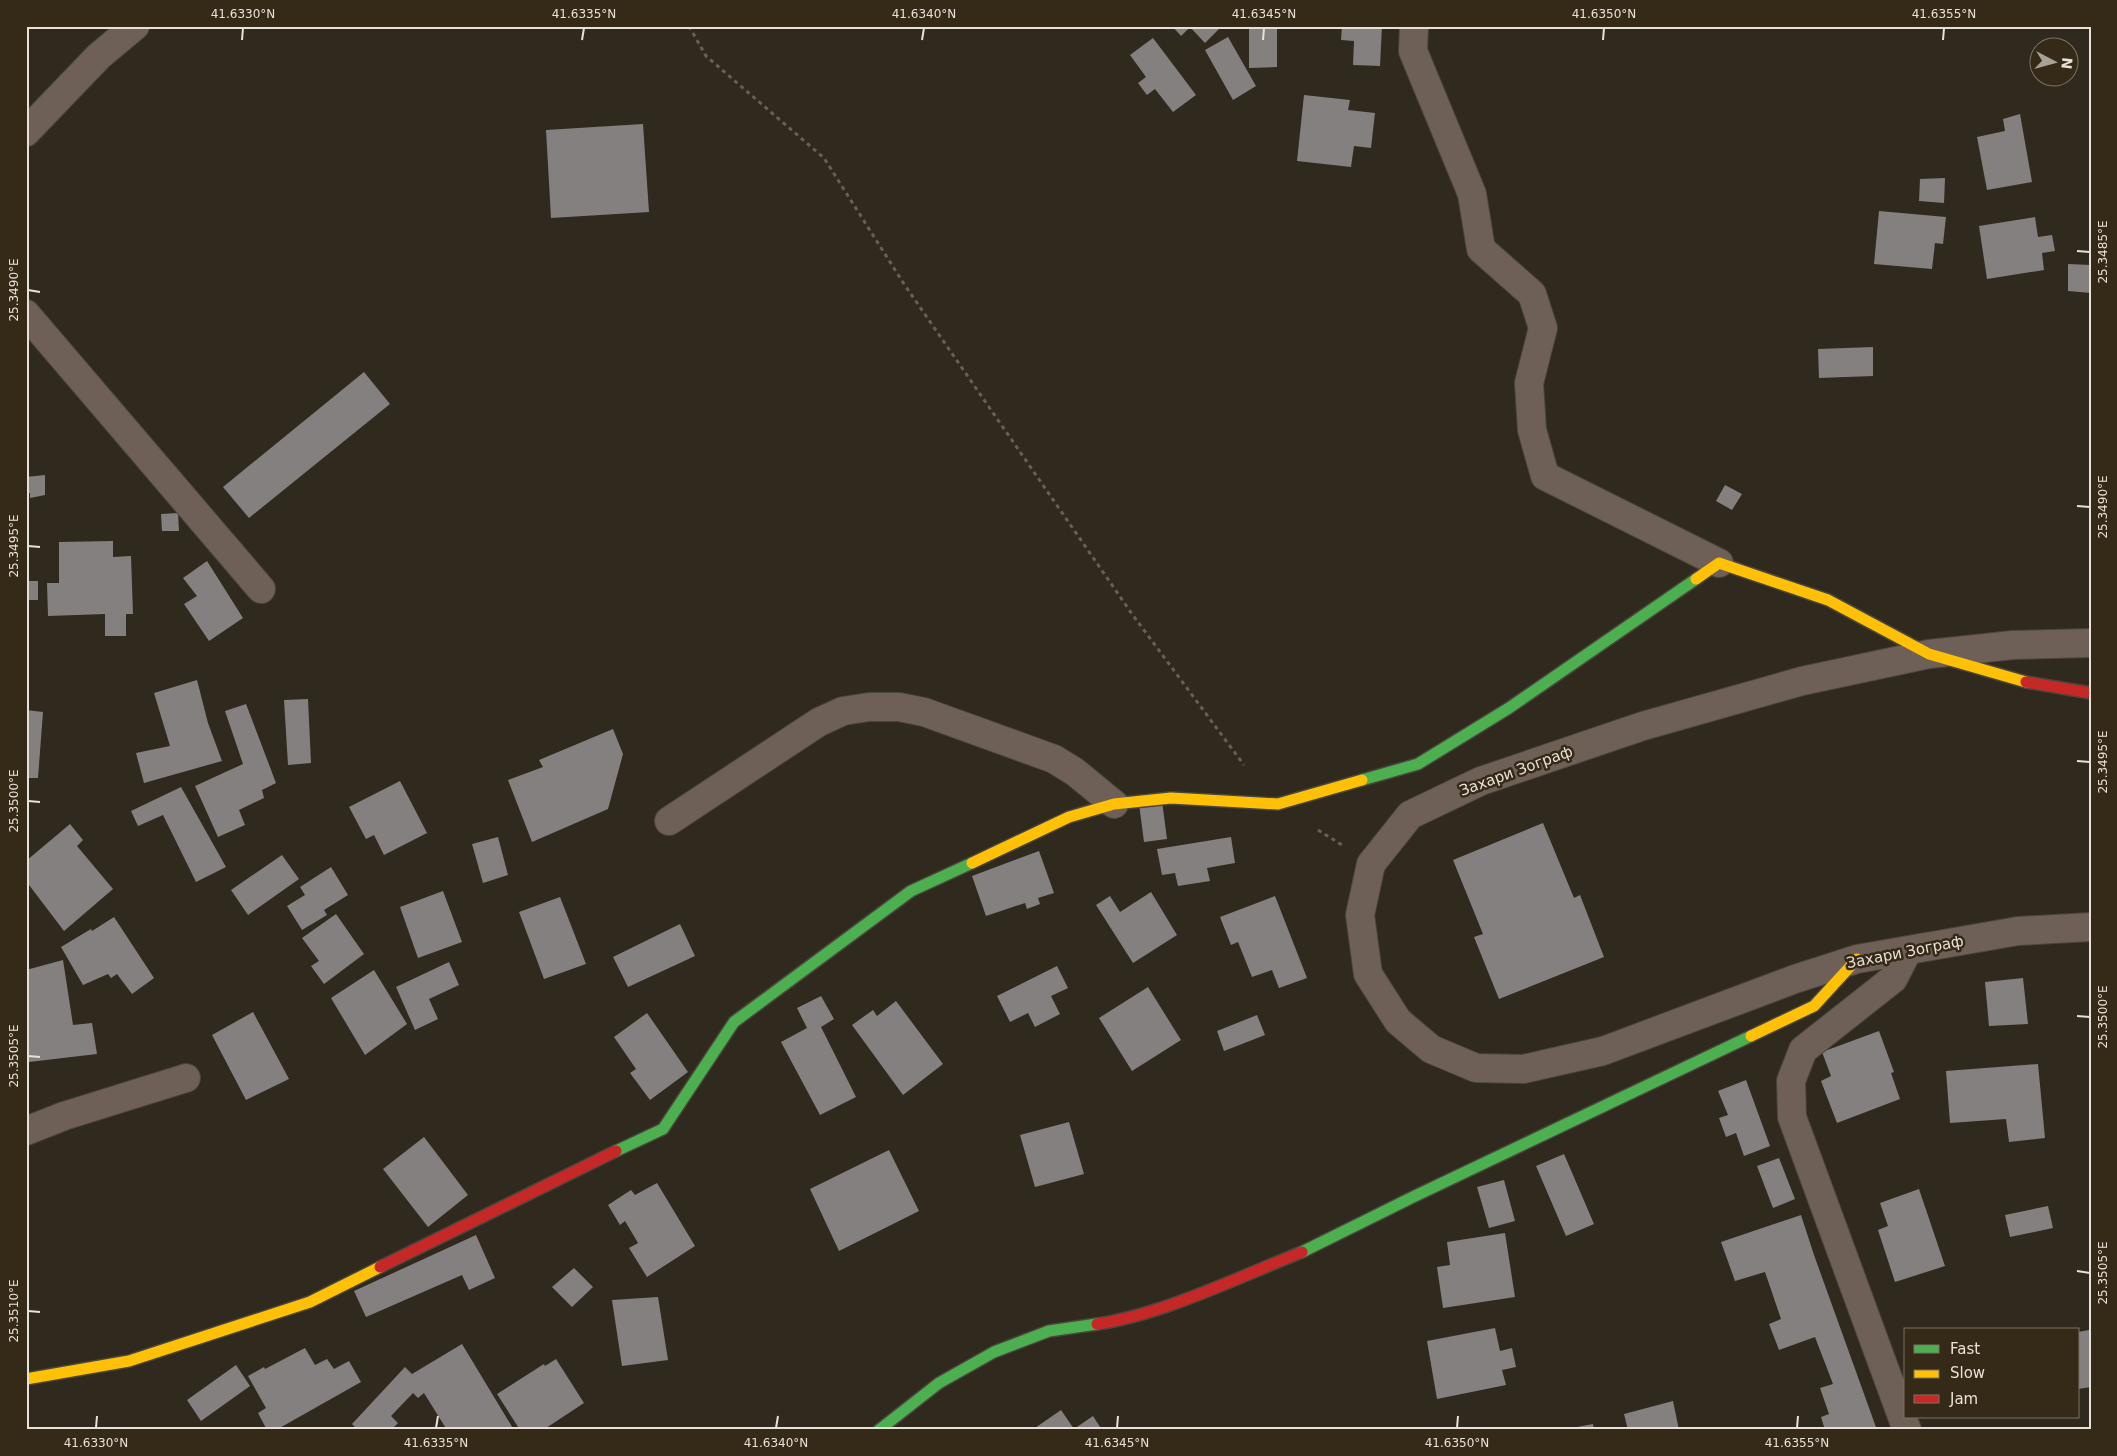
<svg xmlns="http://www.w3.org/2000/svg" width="2117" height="1456" font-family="'DejaVu Sans',sans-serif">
  <rect width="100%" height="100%" fill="#2f291e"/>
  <path fill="#858080" d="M1172 26H1222L1205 43 1190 27 1181 36Z
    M1249 26H1277V67L1249 68Z
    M1342 26H1382L1380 66 1353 65 1354 41 1341 40Z
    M1228 37 1256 86 1233 100 1205 50Z
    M1153 38 1196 95 1173 112 1155 89 1147 95 1138 83 1146 77 1130 55Z
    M1304 95 1350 100 1348 110 1375 113 1371 148 1354 146 1351 167 1297 161Z
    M2020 114 2032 182 1987 190 1977 137 2005 131 2003 119Z
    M643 124 649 212 551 218 546 130Z
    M1945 178 1944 203 1919 201 1920 179Z
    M1879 211 1946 217 1943 244 1935 243 1932 269 1874 264Z
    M2035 217 2038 237 2052 235 2055 251 2042 253 2044 270 1987 279 1979 226Z
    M2068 264 2091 265V293L2068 291Z
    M1873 347V376L1819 378 1818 349Z
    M364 372 390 404 249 518 223 487Z
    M45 475V495L30 498V493H26V477Z
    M1725 485 1742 494 1732 510 1716 501Z
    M178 513 179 531H162L161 514Z
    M113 541V557L131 556 133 614H126V636H105V614L48 616 47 583H59V542Z
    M207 561 243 618 209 641 184 604 197 596 183 578Z
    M26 581H38V600H26Z
    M197 680 208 723 222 761 144 783 136 753 170 746 154 693Z
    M308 699 311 763 288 765 284 700Z
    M246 704 276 783 262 790 264 798 239 810 245 825 218 837 195 786 243 764 225 711Z
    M26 710 43 712 38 778H26Z
    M613 729 623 754 608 809 532 842 508 780 543 767 539 760Z
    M400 781 427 833 384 855 374 835 366 839 349 807Z
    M181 787 226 867 196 882 163 815 138 826 131 811Z
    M1162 801 1167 839 1144 842 1139 804Z
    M1543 823 1574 898 1580 895 1604 957 1499 999 1474 937 1483 934 1453 860Z
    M70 824 83 840 77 846 113 889 64 931 26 881V861Z
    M498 837 508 875 483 883 472 844Z
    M1231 837 1235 863 1207 868 1210 881 1178 886 1175 873 1162 875 1157 849Z
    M1039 851 1054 893 1038 898 1040 904 1027 909 1025 903 986 916 972 876Z
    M282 855 299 879 248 915 231 890Z
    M331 867 348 895 324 910 327 915 302 930 287 906 305 895 300 887Z
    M443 891 462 942 418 958 400 907Z
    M1151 892 1177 935 1133 963 1096 905 1110 896 1120 912Z
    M1275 896 1307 978 1279 988 1272 970 1252 977 1238 942 1231 945 1220 917Z
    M560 897 586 964 544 979 519 912Z
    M336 914 364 954 324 984 311 966 319 961 302 938Z
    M114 917 154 978 132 994 117 974 111 978 108 974 83 985 61 947 91 929 92 931Z
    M680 924 695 956 628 987 613 957Z
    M63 960 73 1025 92 1023 97 1054 29 1062 26 1034V970Z
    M449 962 459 985 429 999 438 1019 415 1030 396 987Z
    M1057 966 1068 988 1051 996 1060 1014 1035 1027 1028 1013 1010 1022 997 996Z
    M374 970 407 1024 365 1055 331 998Z
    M2023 978 2028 1024 1989 1026 1985 982Z
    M1148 987 1181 1040 1132 1071 1099 1018Z
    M821 996 834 1019 821 1027 856 1097 820 1115 781 1042 807 1028 797 1008Z
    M896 1001 943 1064 903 1095 852 1025 873 1010 877 1016Z
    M253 1012 289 1079 246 1100 212 1035Z
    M647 1013 688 1072 650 1100 630 1073 636 1069 614 1037Z
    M1257 1015 1265 1035 1224 1051 1217 1031Z
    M1879 1031 1894 1072 1891 1073 1900 1099 1837 1123 1821 1081 1831 1076 1822 1052Z
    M2038 1064 2045 1138 2009 1142 2006 1119 1950 1123 1946 1071Z
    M1746 1080 1770 1146 1744 1156 1736 1133 1726 1137 1719 1118 1728 1115 1718 1091Z
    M1069 1122 1084 1174 1035 1187 1020 1135Z
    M424 1137 468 1195 428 1227 383 1169Z
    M889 1150 919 1211 839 1251 810 1189Z
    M1564 1154 1594 1224 1566 1236 1536 1166Z
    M1779 1158 1795 1199 1773 1208 1757 1166Z
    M1504 1180 1515 1221 1489 1228 1477 1187Z
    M657 1183 695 1246 647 1277 629 1248 638 1243 625 1221 620 1225 608 1205 631 1190 635 1195Z
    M1919 1189 1945 1266 1895 1282 1878 1230 1888 1226 1880 1203Z
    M2048 1206 2053 1228 2010 1237 2005 1215Z
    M1801 1215 1814 1255 1877 1430H1825L1821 1417 1829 1414 1820 1388 1833 1384 1815 1337 1779 1350 1769 1324 1781 1319 1765 1272 1735 1281 1721 1242Z
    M1505 1233 1515 1297 1443 1308 1437 1267 1450 1265 1447 1242Z
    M476 1235 495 1278 469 1290 462 1275 366 1317 354 1291Z
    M574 1268 593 1287 572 1307 552 1287Z
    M658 1297 668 1360 622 1366 612 1300Z
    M1495 1328 1500 1351 1512 1348 1516 1367 1502 1370 1506 1385 1437 1399 1427 1341Z
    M2089 1330 2091 1387 2078 1389V1332Z
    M462 1344 514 1430H447L424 1393 418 1398 413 1393 391 1416 398 1423 391 1430H358L352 1424 405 1367 412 1374Z
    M305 1348 315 1365 327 1359 334 1369 349 1361 361 1382 276 1430H267L258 1413 266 1408 248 1376 264 1367 265 1369Z
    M556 1359 584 1403 543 1430H520L497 1394 544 1364 545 1366Z
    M236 1365 250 1386 201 1421 187 1400Z
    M1673 1401 1679 1430H1628L1624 1414Z
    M1061 1410 1074 1429 1093 1416 1102 1430H1036L1035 1428Z
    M1593 1424 1594 1430H1567V1429Z"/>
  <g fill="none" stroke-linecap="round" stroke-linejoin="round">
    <g stroke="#4b463d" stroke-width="30">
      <path id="street" d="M1414 26 1413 51 1472 194 1481 249 1532 294 1543 328 1529 383 1532 430 1545 476 1719 563
        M26 132 99 56 135 26
        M26 314 261 589
        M2091 643 2013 645 1929 654 1802 681 1643 726 1481 781 1410 815 1371 864 1360 915 1368 974 1398 1021 1431 1049 1476 1068 1523 1069 1603 1051 1795 979 1857 959 2018 931 2091 927
        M669 821 819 722 843 711 869 707H899L924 712 1054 759 1075 772 1114 804
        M26 1131 64 1116 186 1078
        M1907 1430 1792 1117 1791 1081 1803 1050 1893 979 1908 950"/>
    </g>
    <g stroke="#4b463d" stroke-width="14">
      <path id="fast" d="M1362 780 1418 764 1509 708 1696 579
        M616 1151 663 1129 734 1022 911 891 972 863
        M1302 1252 1415 1196 1751 1036
        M879 1430 939 1383 994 1352 1049 1331 1097 1324"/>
    </g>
    <g stroke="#4b463d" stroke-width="14">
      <path id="slow" d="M1696 579 1719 563 1828 600 1929 654 2026 682
        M972 863 1069 817 1114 804 1171 798 1278 804 1362 780
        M1751 1036 1814 1006 1857 959
        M26 1379 129 1361 310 1302 380 1267"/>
    </g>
    <g stroke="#4b463d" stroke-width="14">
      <path id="jam" d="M2026 682 2091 693
        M380 1267 616 1151
        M1097 1324C1164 1314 1239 1277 1302 1252"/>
    </g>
    <path stroke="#6a5f57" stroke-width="3" stroke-dasharray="4 4" stroke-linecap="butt" d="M689 26 706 56 824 158 904 284 1132 614 1244 765
      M1318 830 1342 845"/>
    <use href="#street" stroke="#6f6057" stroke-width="28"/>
    <use href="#fast" stroke="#4caf50" stroke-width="11"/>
    <use href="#slow" stroke="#ffc107" stroke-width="11"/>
    <use href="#jam" stroke="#c62828" stroke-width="11"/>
  </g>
  <path fill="none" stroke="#e8e1d6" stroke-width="2" d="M242 40 243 28M582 40 584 28M922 40 924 28M1263 40 1264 28M1603 40 1604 28M1943 40 1944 28M2077 251 2090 252M28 290 40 292M2077 506 2090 507M28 546 40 547M2077 761 2090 762M28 801 40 802M2077 1016 2090 1017M28 1056 40 1057M2077 1271 2090 1273M28 1311 40 1312M96 1428 97 1416M436 1428 438 1416M776 1428 778 1416M1117 1428 1118 1416M1457 1428 1458 1416M1797 1428 1798 1416"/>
  <g text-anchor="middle" stroke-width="5" stroke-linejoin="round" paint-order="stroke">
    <g font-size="15" fill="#e8e1d6" stroke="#352a18">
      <text transform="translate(1516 771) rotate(-20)" y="5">Захари Зограф</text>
      <text transform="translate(1905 952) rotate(-11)" y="5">Захари Зограф</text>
    </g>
  </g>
  <rect width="2117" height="1456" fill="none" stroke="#352a18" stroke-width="55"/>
  <rect x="1904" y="1328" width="175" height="90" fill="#352a18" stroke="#7d7364"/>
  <rect x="1914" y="1345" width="25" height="8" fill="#4caf50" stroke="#7d7364"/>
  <text x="1950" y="1354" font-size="15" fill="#e8e1d6">Fast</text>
  <rect x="1914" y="1370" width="25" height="8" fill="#ffc107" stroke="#7d7364"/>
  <text x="1950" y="1378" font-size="15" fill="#e8e1d6">Slow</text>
  <rect x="1914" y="1395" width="25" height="8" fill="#c62828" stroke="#7d7364"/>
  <text x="1950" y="1404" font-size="15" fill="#e8e1d6">Jam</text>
  <g transform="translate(2054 62) rotate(96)"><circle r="24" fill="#352a18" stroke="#7d7364"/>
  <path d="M0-4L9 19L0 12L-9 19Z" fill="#a7a196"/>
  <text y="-8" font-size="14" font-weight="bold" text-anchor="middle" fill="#e8e1d6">N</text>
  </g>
  <rect x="28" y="28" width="2062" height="1400" fill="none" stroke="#e8e1d6" stroke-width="2"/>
  <g font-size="12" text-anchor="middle" fill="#e8e1d6">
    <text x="243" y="18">41.6330°N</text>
    <text x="584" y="18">41.6335°N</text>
    <text x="924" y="18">41.6340°N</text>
    <text x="1264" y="18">41.6345°N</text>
    <text x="1604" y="18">41.6350°N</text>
    <text x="1944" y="18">41.6355°N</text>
    <text transform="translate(2103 252) rotate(-90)" y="4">25.3485°E</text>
    <text transform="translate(14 290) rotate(-90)" y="4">25.3490°E</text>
    <text transform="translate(2103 507) rotate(-90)" y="4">25.3490°E</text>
    <text transform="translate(14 546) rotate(-90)" y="4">25.3495°E</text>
    <text transform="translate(2103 762) rotate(-90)" y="4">25.3495°E</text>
    <text transform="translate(14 801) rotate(-90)" y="4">25.3500°E</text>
    <text transform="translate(2103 1017) rotate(-90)" y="4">25.3500°E</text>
    <text transform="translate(14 1056) rotate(-90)" y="4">25.3505°E</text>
    <text transform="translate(2103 1273) rotate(-90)" y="4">25.3505°E</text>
    <text transform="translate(14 1311) rotate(-90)" y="4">25.3510°E</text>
    <text x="96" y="1447">41.6330°N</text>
    <text x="436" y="1447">41.6335°N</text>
    <text x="776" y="1447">41.6340°N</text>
    <text x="1117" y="1447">41.6345°N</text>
    <text x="1457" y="1447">41.6350°N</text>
    <text x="1797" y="1447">41.6355°N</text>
  </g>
</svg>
